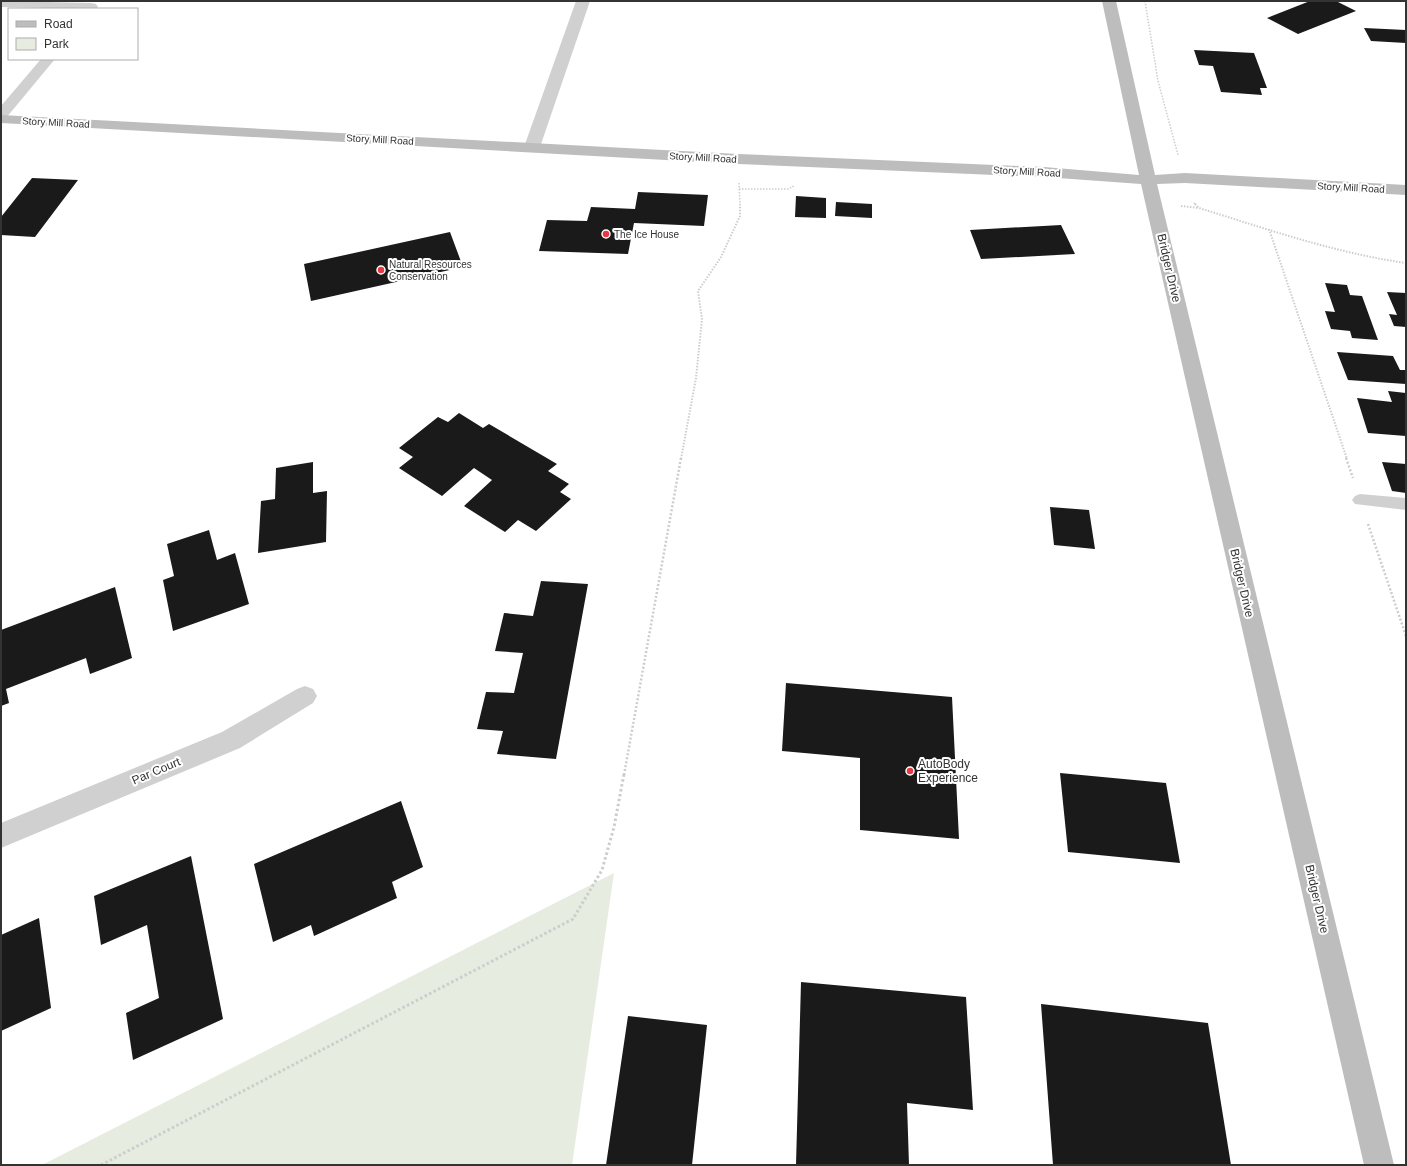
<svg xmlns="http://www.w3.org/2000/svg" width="1407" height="1166" font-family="Helvetica,sans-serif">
  <rect width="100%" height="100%" fill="#fff"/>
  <path fill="#e6ecdf" d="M614 873 572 1165H42Z"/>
  <path fill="#1a1a1a" d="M1310 1H1336L1356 11 1298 34 1267 18Z
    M1364 28 1406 30V43L1371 41Z
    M1194 50 1254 53 1267 88H1260L1262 95 1221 92 1213 66 1199 65Z
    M32 178 78 180 35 237 1 235V217Z
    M638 192 708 195 704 226 634 223 628 254 539 251 547 220 587 221 591 207 635 209Z
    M796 196 826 198V218L795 217Z
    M836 202 872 204V218L835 216Z
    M1061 225 1075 254 981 259 970 230Z
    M450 232 463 267 311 301 304 264Z
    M1325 283 1347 285 1350 295 1362 296 1378 340 1352 338 1350 331 1331 329 1325 311 1335 312Z
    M1387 292 1406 293V327L1394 326 1389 314 1397 315Z
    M1337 352 1393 356 1400 370H1406V384L1348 380Z
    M1388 391 1406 393V436L1368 433 1357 398 1392 402Z
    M459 413 483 428 489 424 557 464 548 471 569 484 560 492 571 499 536 531 518 520 505 532 464 506 492 480 474 468 442 496 399 468 413 457 399 448 438 417 448 422Z
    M313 462V493L327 491 326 542 258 553 261 501 275 499 276 468Z
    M1382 462 1406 464V493L1392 491Z
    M1050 507 1089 510 1095 549 1054 545Z
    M209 530 217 560 235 553 249 604 173 631 163 580 174 576 167 544Z
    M541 581 588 584 556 759 497 754 503 731 477 729 486 692 514 693 523 653 495 651 504 613 533 616Z
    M115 587 132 658 90 674 86 658 6 689 9 703 1 706V630Z
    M786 683 952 697 959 839 860 830V758L782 751Z
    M1060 773 1166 783 1180 863 1068 852Z
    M401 801 423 867 392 882 397 898 314 936 311 925 273 942 254 864Z
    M191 856 223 1019 133 1060 126 1013 159 998 147 925 101 945 94 896Z
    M39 918 51 1008 1 1031V935Z
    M801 982 966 997 973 1110 907 1103 909 1165H796Z
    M1041 1004 1208 1023 1231 1165H1053Z
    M628 1016 707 1025 692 1165H606Z"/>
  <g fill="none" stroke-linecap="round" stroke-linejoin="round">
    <path stroke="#cdcdcd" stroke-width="1.5" stroke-dasharray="1.5 1.5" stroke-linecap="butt" d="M1145 1 1158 81 1178 155
      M739 183 740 205
      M739 189H788L794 186
      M1194 203 1196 205"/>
    <path stroke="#cdcdcd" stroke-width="2" stroke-dasharray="1.5 1.5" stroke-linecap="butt" d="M1195 204 1199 208C1267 229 1335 253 1406 263
      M1181 206 1199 208
      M1269 229 1347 459
      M681 459 696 378 702 319 698 291 721 257 740 216V204"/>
    <path stroke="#cdcdcd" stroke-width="2.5" stroke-dasharray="2 2" stroke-linecap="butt" d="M1346 458 1353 478
      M1368 524 1406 636
      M624 775 681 458"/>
    <path stroke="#cdcdcd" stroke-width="3" stroke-dasharray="2.5 2.5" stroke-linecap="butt" d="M101 1165 573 919 602 870 614 827 624 774"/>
    <path fill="#d0d0d0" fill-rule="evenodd" d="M1360 494 1406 498V510L1355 504 1352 500 1355 496Z"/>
    <path fill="#d0d0d0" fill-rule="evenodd" d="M1 1 91 3 96 4 98 7 96 9 1 7Z
      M576 1H590L540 147 537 150 532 152 527 150 524 147Z
      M41 59H55L6 118 1 119V106Z
      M305 686 313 689 317 696 313 703 240 748 1 848V823L222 732 297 689Z"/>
    <path fill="#bdbdbd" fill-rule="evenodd" d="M1102 1H1116L1155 175 1185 173 1406 185V195L1185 183 1157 184 1394 1165H1364L1141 184 1044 177 738 164 1 123V115L738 154 1044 167 1139 175Z"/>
  </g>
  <g fill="#e63946" stroke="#fff" stroke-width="1.5">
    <circle cx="606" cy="234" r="4"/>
    <circle cx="381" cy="270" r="4"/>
    <circle cx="910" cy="771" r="4"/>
  </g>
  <g text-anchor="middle" stroke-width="4" stroke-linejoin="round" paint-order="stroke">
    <g font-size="10" fill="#333" stroke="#fff">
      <text transform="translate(56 122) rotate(3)" y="4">Story Mill Road</text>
      <text transform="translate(380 139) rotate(3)" y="4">Story Mill Road</text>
      <text transform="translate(703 157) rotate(3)" y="4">Story Mill Road</text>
      <text transform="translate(1027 171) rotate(3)" y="4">Story Mill Road</text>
      <text transform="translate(1351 187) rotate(3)" y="4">Story Mill Road</text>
    </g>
    <g font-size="10" fill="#333" stroke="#fff" text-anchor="start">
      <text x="614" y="238">The Ice House</text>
      <text x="389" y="268">Natural Resources<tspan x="389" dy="12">Conservation</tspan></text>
    </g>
    <g font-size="12" fill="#333" stroke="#fff">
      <text transform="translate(1169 268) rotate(77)" y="4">Bridger Drive</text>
      <text transform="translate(1242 583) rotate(77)" y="4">Bridger Drive</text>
      <text transform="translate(156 771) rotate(-23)" y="4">Par Court</text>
      <text transform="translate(1317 899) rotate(77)" y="4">Bridger Drive</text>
    </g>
    <g font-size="12" fill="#333" stroke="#fff" text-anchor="start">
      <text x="918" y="768">AutoBody<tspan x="918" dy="14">Experience</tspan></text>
    </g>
  </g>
  <rect width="1407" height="1166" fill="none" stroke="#333333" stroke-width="4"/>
  <rect x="8" y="8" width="130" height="52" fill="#ffffff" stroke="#adadad"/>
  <rect x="16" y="21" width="20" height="6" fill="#bdbdbd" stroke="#adadad"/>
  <text x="44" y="28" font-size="12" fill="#333333">Road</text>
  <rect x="16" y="38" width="20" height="12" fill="#e6ecdf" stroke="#adadad"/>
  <text x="44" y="48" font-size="12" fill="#333333">Park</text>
</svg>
